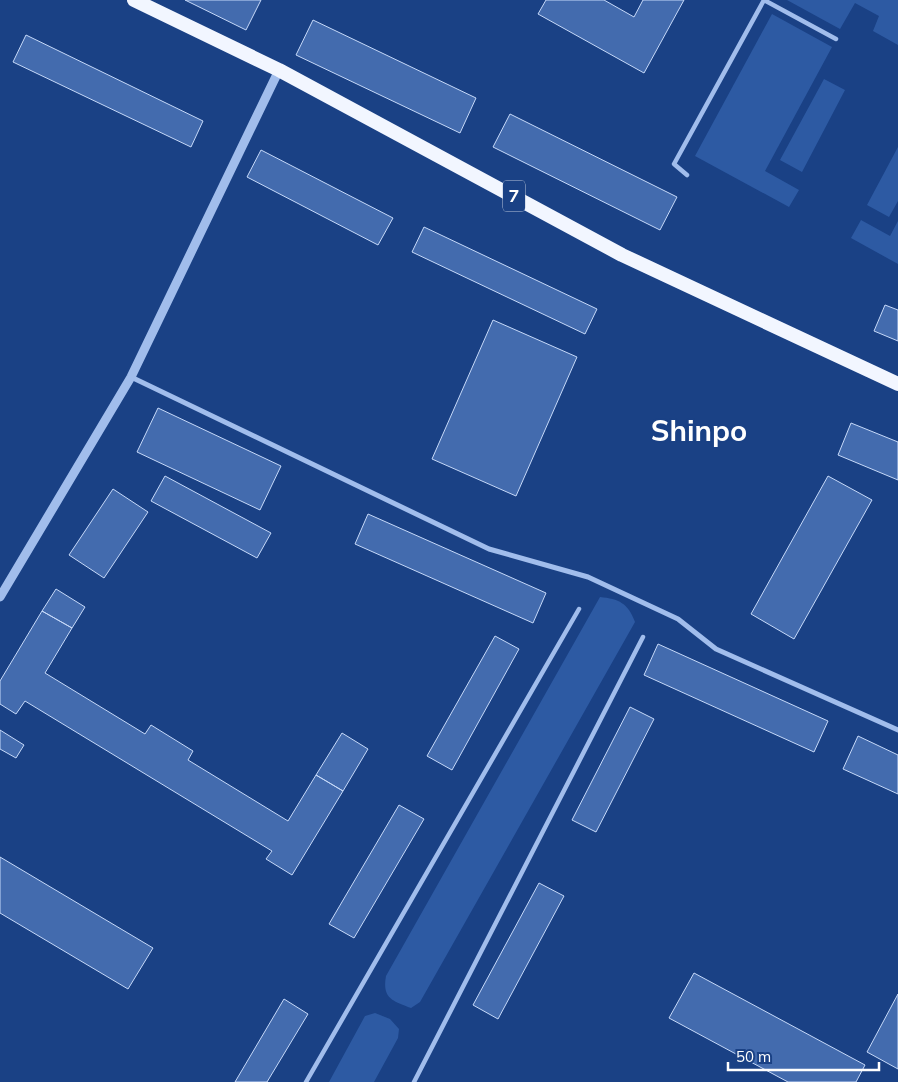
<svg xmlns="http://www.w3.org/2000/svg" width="898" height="1082" font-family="Mulish,sans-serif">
  <rect width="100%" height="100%" fill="#1a4185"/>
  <path fill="#2d5aa3" d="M787 0H898V45L873 31 879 16 855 3 840 29Z
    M772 14 832 47 765 171 799 190 789 207 695 156Z
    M824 79 845 90 802 172 780 160Z
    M898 147V201L889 217 867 205Z
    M861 220 890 236 898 221V264L851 238Z
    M600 597C619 599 628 603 635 622L420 1002 411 1008C392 1001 382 998 386 976Z
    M375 1013 390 1019 399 1029 398 1038 374 1082H329L365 1016Z"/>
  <path fill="#436bae" stroke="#c6d9f9" d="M185 0H261L246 30Z
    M546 0H604L634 17 643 0H684L644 73 538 14Z
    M313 20 476 98 460 133 296 55Z
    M26 35 203 121 191 147 13 62Z
    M510 114 677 197 660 230 493 147Z
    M261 150 393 218 378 245 247 177Z
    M424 227 597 309 585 334 412 252Z
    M885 305 898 310V341L874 331Z
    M493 320 577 357 516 496 432 459Z
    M158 408 281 466 260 510 137 452Z
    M851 423 898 442V480L838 455Z
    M165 476 271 533 257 558 151 501Z
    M828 476 872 500 794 639 751 614Z
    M113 489 148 512 104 578 69 555Z
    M368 514 546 593 533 623 355 544Z
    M56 589 85 607 72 628 42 611Z
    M42 611 72 628 45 673 145 734 151 725 193 751 188 760 288 821 316 775 343 791 292 875 266 859 272 851 25 701 16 714 0 704V681Z
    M495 636 519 649 452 770 427 756Z
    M658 644 828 721 814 752 644 675Z
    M630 707 654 719 596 832 572 820Z
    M0 730 24 745 16 758 0 749Z
    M342 733 368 749 343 791 316 775Z
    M858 736 898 755V794L843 769Z
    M399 805 424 819 354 938 329 924Z
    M0 857 153 948 128 989 0 913Z
    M539 883 564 896 498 1019 473 1005Z
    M694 973 865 1065 856 1082H788L669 1018Z
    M898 994V1069L867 1052Z
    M284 999 308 1014 267 1082H235Z"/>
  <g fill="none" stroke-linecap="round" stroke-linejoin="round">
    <path stroke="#a1bdec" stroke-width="4.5" d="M764 0 836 39
      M687 175 674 164 764 0
      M306 1082 579 609
      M414 1082 643 637"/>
    <path stroke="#a1bdec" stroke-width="5" d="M131 377 489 549 588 577 678 619 716 649 898 730"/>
    <path stroke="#a1bdec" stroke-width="9" d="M0 597 131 377 279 70"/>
    <path stroke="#f2f6ff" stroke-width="14" d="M134 0 279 70 622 255 898 384"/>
  </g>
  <g text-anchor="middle" stroke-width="4" stroke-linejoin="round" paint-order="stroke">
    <rect fill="#1a4185" stroke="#bac6da" stroke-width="1" x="503" y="180.5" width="22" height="31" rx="4"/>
    <g font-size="18" font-weight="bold" fill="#fff">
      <text x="514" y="202">7</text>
    </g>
    <g font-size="29" font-weight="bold" fill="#fff" stroke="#1a4185">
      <text x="699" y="441">Shinpo</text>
    </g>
  </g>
  <path d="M728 1062v8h151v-8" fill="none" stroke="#ffffff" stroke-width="2.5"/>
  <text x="736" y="1062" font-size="15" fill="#ffffff" stroke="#1a4185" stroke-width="4" paint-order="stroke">50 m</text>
</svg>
